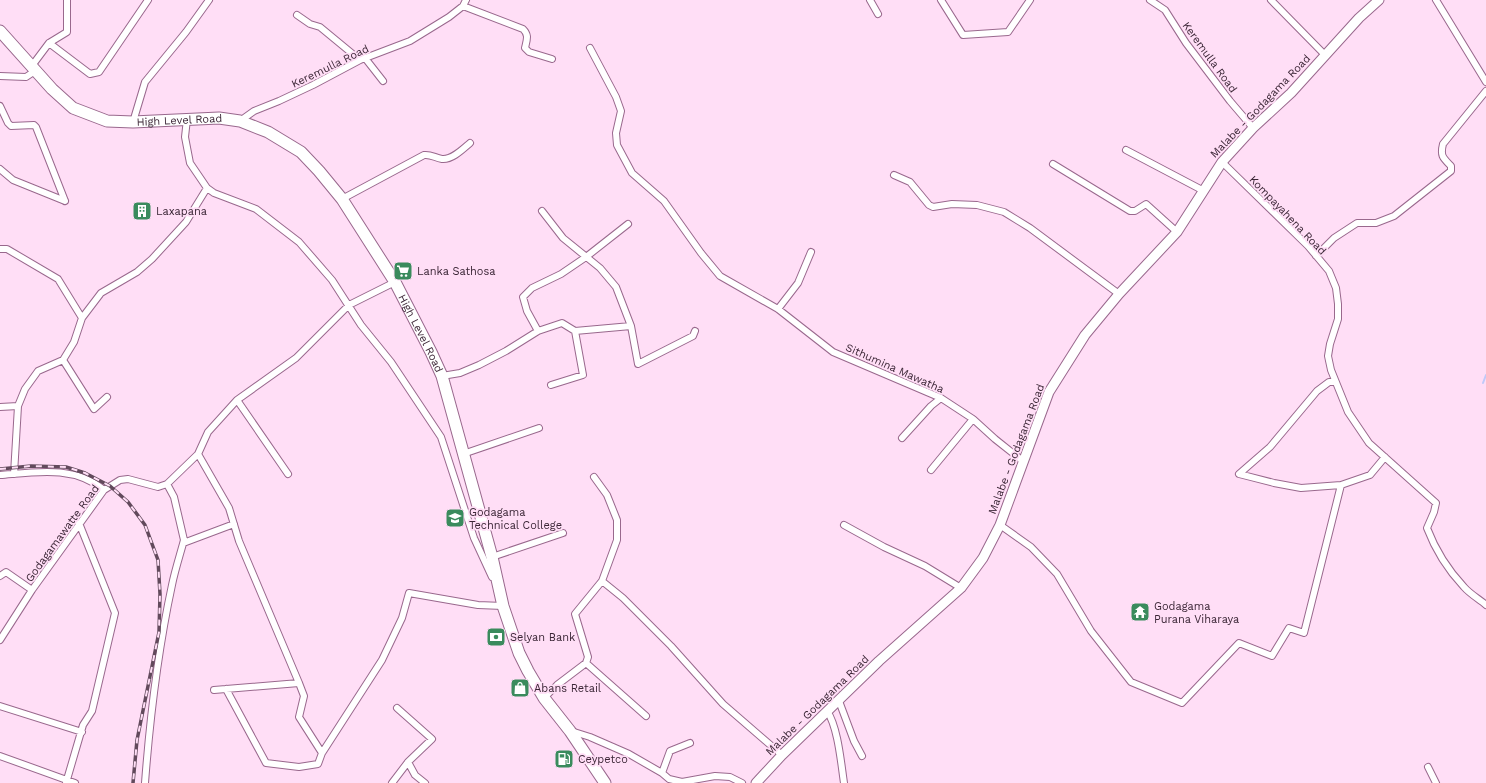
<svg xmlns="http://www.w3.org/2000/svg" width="1486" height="783" font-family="'Work Sans',sans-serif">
  <rect width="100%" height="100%" fill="#ffdef6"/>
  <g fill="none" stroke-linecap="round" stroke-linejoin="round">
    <path stroke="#c0caf9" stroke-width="2" d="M1483 383 1486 375"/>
    <g stroke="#99688d" stroke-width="8">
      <path id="street" d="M870 0 878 14
        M941 0 963 35 1008 32 1030 0
        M1150 0 1165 10 1186 43 1230 101 1253 128
        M1271 0 1325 55
        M1436 0 1486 82
        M463 6 523 29C529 35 527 39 525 48L529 52 552 59
        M297 15 310 24 320 27 360 60
        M49 43 90 74 99 72 148 0
        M590 48 616 97 621 111 616 133 617 145 632 173 664 201 701 253 720 276 778 309 833 352 941 398 973 419 995 439 1024 462
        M365 58 383 81
        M31 67 49 43 67 32V0
        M0 76 26 77 35 71
        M0 106 8 123 11 126 34 125 36 127 65 201
        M187 119 185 137 190 163 207 188 214 193 256 209 299 242 332 280 361 325 391 362 441 437 474 538 492 577
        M240 121 254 111 279 101 313 85 360 60 410 41 449 17 463 6 466 0
        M133 122 145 82 186 32 209 0
        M1126 150 1204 191
        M1222 162 1308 246 1329 271 1336 288 1338 304V319L1330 344 1328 356 1331 370 1348 412 1369 443 1436 503 1434 512 1427 528C1435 549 1448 570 1464 587 1470 594 1479 599 1486 605
        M1053 164 1130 211H1135L1146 204 1177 232
        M0 169 13 180 65 201
        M894 175 910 182 929 205 933 207 952 204 977 205 1004 212 1030 228 1119 294
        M342 199 424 155C431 154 435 158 442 159 452 160 463 149 470 143
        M542 211 563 238 600 268 616 287 631 326
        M0 249H7L58 279 82 318
        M1316 256 1334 238 1357 223H1376L1394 216 1451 171V166C1443 158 1440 156 1443 144L1486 91
        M778 309 798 283 811 252
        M538 331 527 311 523 297 532 288 561 274 586 257 628 224
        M575 331 631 326 638 364 693 336 695 331
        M63 360 94 409 107 397
        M442 376 460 373 479 365 506 351 538 331 562 323 575 331 583 375 551 385
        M1335 382H1329L1317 391 1270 447 1239 474 1274 483 1301 488 1341 485
        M237 400 288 474
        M0 407 18 406
        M902 438 931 406 941 398
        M198 454 229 508 239 541 299 683 304 696 299 717 322 753 382 660 402 618 409 593 478 605 503 606
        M463 454 539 428
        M931 470 973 419
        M14 474 18 406 25 389 38 371 63 360 74 342 82 318 101 293 137 272 152 259 186 222 207 188
        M0 475C36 472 74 465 104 490
        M167 484 174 497 184 540 186 542 234 524
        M844 525 884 547 925 566 961 588
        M1000 525 1031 547 1057 574 1091 631 1131 682 1182 703 1239 643 1272 656 1289 628 1304 633 1341 485 1370 475 1385 457
        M492 557 563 533
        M0 576 6 572 32 590
        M602 581 623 598 671 646 723 704 782 755
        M0 640 32 590 104 490 120 480 128 479 158 487 167 484 198 454 208 432 237 400 296 358 349 305 395 282
        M586 663 646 716
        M226 689 266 763 299 767 318 764 322 753
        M214 690 299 683
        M544 698 557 685 586 663 588 657 575 614 602 581 617 540V520L607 495 594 477
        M839 701 854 741 862 756
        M0 706 82 732
        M827 711C838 727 841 763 844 783
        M571 731 590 737 629 754 662 773 669 779 682 782 715 776 730 777 742 783
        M0 756 75 783
        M408 762 415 775 425 783
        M1428 767 1436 783
        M662 773 670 751 690 743
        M66 783 83 725 92 711 115 613 79 523
        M145 783C150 717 158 650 172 585 175 570 180 555 184 540
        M392 783 408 762 432 739 397 708"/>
    </g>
    <g stroke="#99688d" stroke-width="11">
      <path id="primary" d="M756 783 782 755 879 661 961 588 983 558 1000 525 1049 392 1085 335 1119 294 1177 232 1222 162 1253 128 1291 93 1359 18 1379 0"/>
    </g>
    <g stroke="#99688d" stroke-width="13">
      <g id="highway">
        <path id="s1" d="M0 31 52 89 73 108 107 121 133 122 219 118 240 121 268 132 301 152 319 171 342 199 395 282 431 352 442 376 492 557 503 606 519 653 528 671 544 698 570 731 605 783"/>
      </g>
    </g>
    <use href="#street" stroke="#fff" stroke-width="6"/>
    <use href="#primary" stroke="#fff" stroke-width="9"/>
    <use href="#highway" stroke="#fff" stroke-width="11"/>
    <g stroke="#624a5c" stroke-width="3.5">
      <path id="rail" d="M0 469 31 466 66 467 85 473 110 486 128 502 145 525 158 560 160 594 159 632 137 740 133 783"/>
    </g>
    <use href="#rail" stroke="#ffdef6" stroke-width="2" stroke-dasharray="6" stroke-linecap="butt"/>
  </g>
  <defs>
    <g id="building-square" transform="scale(1)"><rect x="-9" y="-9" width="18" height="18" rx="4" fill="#3a8b5d" stroke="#ffdef6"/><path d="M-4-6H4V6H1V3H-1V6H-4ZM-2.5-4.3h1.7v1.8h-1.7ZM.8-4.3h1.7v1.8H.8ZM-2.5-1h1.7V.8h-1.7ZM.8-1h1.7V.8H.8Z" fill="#fff"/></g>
    <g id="supermarket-square" transform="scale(1)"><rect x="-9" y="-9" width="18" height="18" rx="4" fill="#3a8b5d" stroke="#ffdef6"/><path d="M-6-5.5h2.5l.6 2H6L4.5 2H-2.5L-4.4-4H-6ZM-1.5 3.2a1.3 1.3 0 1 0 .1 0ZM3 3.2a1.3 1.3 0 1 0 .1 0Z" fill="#fff"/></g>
    <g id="university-square" transform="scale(1)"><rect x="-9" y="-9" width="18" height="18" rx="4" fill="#3a8b5d" stroke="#ffdef6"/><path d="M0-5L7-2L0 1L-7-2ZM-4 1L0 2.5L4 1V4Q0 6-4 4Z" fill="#fff"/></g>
    <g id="temple-square" transform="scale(1)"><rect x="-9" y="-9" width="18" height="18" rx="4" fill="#3a8b5d" stroke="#ffdef6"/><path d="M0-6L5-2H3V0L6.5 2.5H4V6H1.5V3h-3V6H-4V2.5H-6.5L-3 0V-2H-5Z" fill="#fff"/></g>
    <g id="bank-square" transform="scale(1)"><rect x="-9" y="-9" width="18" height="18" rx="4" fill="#3a8b5d" stroke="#ffdef6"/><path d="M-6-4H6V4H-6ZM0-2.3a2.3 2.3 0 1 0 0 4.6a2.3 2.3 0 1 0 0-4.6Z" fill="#fff"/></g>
    <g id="shop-square" transform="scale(1)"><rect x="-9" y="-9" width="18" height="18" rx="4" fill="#3a8b5d" stroke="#ffdef6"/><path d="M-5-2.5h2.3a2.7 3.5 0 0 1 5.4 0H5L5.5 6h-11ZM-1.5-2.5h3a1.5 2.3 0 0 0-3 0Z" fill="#fff"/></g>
    <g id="fuel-square" transform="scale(1)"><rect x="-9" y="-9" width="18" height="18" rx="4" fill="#3a8b5d" stroke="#ffdef6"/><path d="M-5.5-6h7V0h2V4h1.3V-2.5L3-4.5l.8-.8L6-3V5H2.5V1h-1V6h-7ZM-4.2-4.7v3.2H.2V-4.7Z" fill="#fff"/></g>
  </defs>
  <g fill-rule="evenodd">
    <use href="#building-square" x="142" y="211"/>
    <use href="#supermarket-square" x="403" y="271"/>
    <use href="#university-square" x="455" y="518"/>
    <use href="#temple-square" x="1140" y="612"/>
    <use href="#bank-square" x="496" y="637"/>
    <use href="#shop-square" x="520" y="688"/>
    <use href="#fuel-square" x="564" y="759"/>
  </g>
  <g text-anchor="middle" stroke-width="3.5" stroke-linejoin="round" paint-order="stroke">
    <g font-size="11" fill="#3b2636" stroke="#ffdef6">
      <text transform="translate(1210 57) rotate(54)" y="4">Keremulla Road</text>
      <text transform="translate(330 66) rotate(-26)" y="4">Keremulla Road</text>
      <text transform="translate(1260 106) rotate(-46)" y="4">Malabe - Godagama Road</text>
      <text dy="4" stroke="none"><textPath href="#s1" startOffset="215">High Level Road</textPath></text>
      <text transform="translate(1288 215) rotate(46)" y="4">Kompayahena Road</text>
      <text dy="4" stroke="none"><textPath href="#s1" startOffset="563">High Level Road</textPath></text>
      <text transform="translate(895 368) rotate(24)" y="4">Sithumina Mawatha</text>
      <text transform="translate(1016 449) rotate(-69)" y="4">Malabe - Godagama Road</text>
      <text transform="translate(62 533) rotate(-54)" y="4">Godagamawatte Road</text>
      <text transform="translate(817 705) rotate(-44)" y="4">Malabe - Godagama Road</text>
    </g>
    <g font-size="11" fill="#3b2636" stroke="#ffdef6" text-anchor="start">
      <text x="156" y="215">Laxapana</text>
      <text x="417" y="275">Lanka Sathosa</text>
      <text x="469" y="516">Godagama<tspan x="469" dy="13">Technical College</tspan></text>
      <text x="1154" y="610">Godagama<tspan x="1154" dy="13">Purana Viharaya</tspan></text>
      <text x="510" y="641">Selyan Bank</text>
      <text x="534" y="692">Abans Retail</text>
      <text x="578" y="763">Ceypetco</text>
    </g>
  </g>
</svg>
